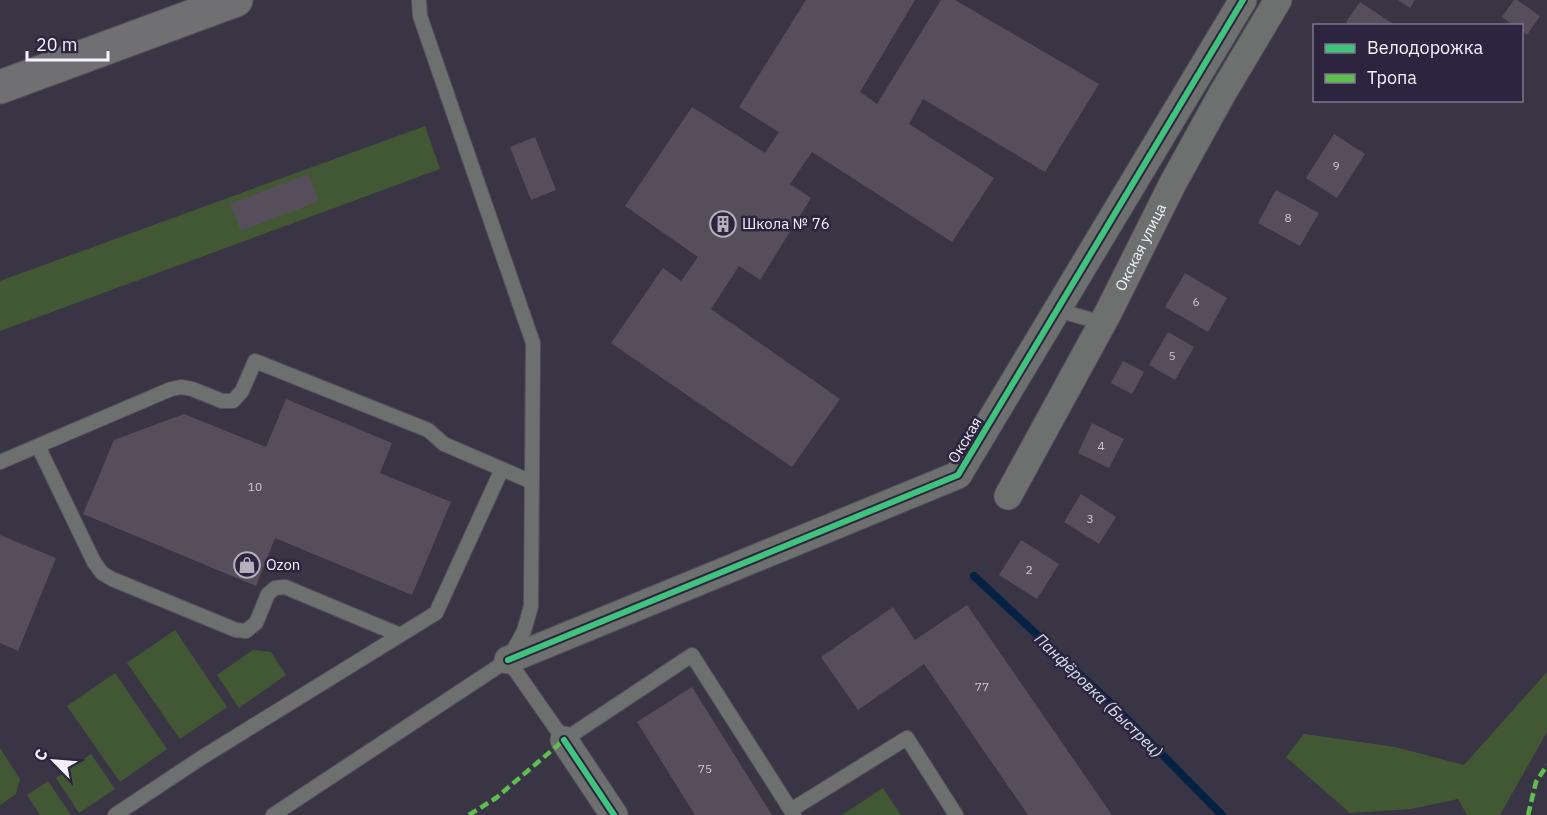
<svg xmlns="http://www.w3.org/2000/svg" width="1547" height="815" font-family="'IBM Plex Sans',sans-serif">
  <rect width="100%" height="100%" fill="#3a3544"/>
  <path fill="#425834" d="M425 126 440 169 0 331V281Z
    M175 630 227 707 180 739 127 663Z
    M253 650 271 652 286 675 239 708 217 675Z
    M1547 672V732L1500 815H1467L1458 799 1411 809 1350 813 1286 757 1304 734 1395 747 1464 765Z
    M115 673 167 749 120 782 67 706Z
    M0 748 20 779 16 794 0 805Z
    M91 754 115 789 79 813 56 778Z
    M48 781 71 815H40L27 795Z
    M883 788 901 815H842Z"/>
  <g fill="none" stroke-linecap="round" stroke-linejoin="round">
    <path stroke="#052143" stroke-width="8" d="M974 576 1119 711 1222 815"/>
  </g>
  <path fill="#564f5b" d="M806 0H915L860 92 877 104 941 0H955L1099 84 1045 172 923 99 909 124 994 178 952 242 812 152 790 184 811 198 760 280 739 266 711 309 840 399 792 467 611 343 663 268 681 281 698 257 625 206 692 107 765 153 779 132 739 107Z
    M1398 0H1415L1410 8Z
    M1514 0H1517L1540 16 1527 35 1522 31V26H1514L1502 17Z
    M1360 2 1396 26H1351L1346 22Z
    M1334 134 1365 154 1337 198 1306 178Z
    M535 137 556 190 531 200 510 147Z
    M308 174 319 201 241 231 230 204Z
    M1276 190 1319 213 1300 246 1258 223Z
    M1185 273 1227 298 1208 332 1165 307Z
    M1168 332 1194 347 1175 380 1149 365Z
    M1123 361 1144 372 1132 394 1111 383Z
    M286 399 392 443 380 473 451 502 412 595 275 538 256 586 83 514 114 440 184 414 266 447Z
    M1092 423 1124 439 1109 468 1078 453Z
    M1081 494 1116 517 1099 544 1064 522Z
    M0 535 56 558 18 651 0 643Z
    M1021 540 1059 564 1037 599 999 575Z
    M967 605 1112 815H1028L924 664 858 710 821 657 893 607 915 640Z
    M692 687 772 815H695L637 722Z"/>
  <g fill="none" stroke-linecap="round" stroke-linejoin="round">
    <g stroke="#55515c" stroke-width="16">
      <path id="lane" d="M419 0 420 16 533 343 531 606 524 631 508 660 564 740 692 655 794 815
        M1057 310 1103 323
        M38 446 94 562 102 573 112 579 236 630 246 631 256 623 268 594 275 588 285 587 400 635
        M0 462 171 389 181 387 192 389 222 401H233L242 391 255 361 428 430 444 444 532 482
        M791 810 907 738 956 815
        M115 815 201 758 436 613 502 469
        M273 815 508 660"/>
    </g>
    <g stroke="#55515c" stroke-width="29">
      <g id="street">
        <path id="s1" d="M1008 496 1108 313 1173 183 1222 94 1278 0"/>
        <path d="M508 660 958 475 1243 0"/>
        <path d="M564 740 614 815"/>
      </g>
    </g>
    <g stroke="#55515c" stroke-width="35">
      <path id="primary" d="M0 87 236 0"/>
    </g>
    <use href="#lane" stroke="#6e706f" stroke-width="14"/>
    <use href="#street" stroke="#6e706f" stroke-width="27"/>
    <use href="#primary" stroke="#707073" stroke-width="33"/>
    <path stroke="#5fbe4e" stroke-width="4.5" stroke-dasharray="9 4.5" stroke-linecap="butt" d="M469 815 496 798 564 740
      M1528 815 1536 782 1547 765"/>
    <g stroke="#2d253f" stroke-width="10">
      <path id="cycleway" d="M508 660 958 475 1243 0
        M564 740 614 815"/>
    </g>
    <use href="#cycleway" stroke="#40c37c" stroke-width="6"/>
  </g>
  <defs>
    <g id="building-ring" transform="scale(1.35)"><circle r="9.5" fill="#2d253f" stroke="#b4b0bc" stroke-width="1.5"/><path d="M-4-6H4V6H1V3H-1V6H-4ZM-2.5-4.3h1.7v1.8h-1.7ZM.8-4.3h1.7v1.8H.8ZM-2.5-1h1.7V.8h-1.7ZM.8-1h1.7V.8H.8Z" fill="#b4b0bc"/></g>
    <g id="shop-ring" transform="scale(1.35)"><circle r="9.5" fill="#2d253f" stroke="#b4b0bc" stroke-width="1.5"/><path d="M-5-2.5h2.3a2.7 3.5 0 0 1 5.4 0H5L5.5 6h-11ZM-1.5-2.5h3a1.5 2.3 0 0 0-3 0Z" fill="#b4b0bc"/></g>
  </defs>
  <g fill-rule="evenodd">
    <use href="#building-ring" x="723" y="224"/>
    <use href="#shop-ring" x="247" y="565"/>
  </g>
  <g text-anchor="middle" stroke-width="5" stroke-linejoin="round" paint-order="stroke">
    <g font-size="12" fill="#cdcad4">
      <text x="1336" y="170">9</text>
      <text x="1288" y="222">8</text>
      <text x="1196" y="306">6</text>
      <text x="1172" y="360">5</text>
      <text x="1101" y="450">4</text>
      <text x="255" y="491">10</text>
      <text x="1090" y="523">3</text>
      <text x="1029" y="574">2</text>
      <text x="982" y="691">77</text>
      <text x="705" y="773">75</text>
    </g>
    <g font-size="15" fill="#f5f3fd" stroke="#2d253f" text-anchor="start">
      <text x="742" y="229">Школа № 76</text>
      <text x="266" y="570">Ozon</text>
    </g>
    <g font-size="15" fill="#f5f3fd" stroke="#2d253f">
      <text dy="5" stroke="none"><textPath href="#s1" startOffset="282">Окская улица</textPath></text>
      <text transform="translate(965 440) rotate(-59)" y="5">Окская</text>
    </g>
    <g font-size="16" font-style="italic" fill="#d5e1f1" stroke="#2d253f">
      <text transform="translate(1099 695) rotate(44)" y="6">Панфёровка (Быстрец)</text>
    </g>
  </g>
  <rect x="1313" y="24" width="210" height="78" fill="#2d253f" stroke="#7d778b" stroke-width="1.5"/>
  <rect x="1325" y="44" width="30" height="9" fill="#40c37c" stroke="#7d778b" stroke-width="1.5"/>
  <text x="1367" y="54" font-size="18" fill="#f5f3fd">Велодорожка</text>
  <rect x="1325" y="74" width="30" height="9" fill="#5fbe4e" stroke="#7d778b" stroke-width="1.5"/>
  <text x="1367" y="84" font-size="18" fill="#f5f3fd">Тропа</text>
  <g transform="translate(54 761) rotate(295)" stroke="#2d253f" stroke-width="4.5" paint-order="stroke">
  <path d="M0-4.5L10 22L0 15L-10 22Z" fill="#f5f3fd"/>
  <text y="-9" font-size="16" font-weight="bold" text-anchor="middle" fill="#f5f3fd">С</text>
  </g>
  <path d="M27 51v9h81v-9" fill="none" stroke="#f5f3fd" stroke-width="3"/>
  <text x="36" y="51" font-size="18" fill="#f5f3fd" stroke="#2d253f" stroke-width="4.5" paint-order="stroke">20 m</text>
</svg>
